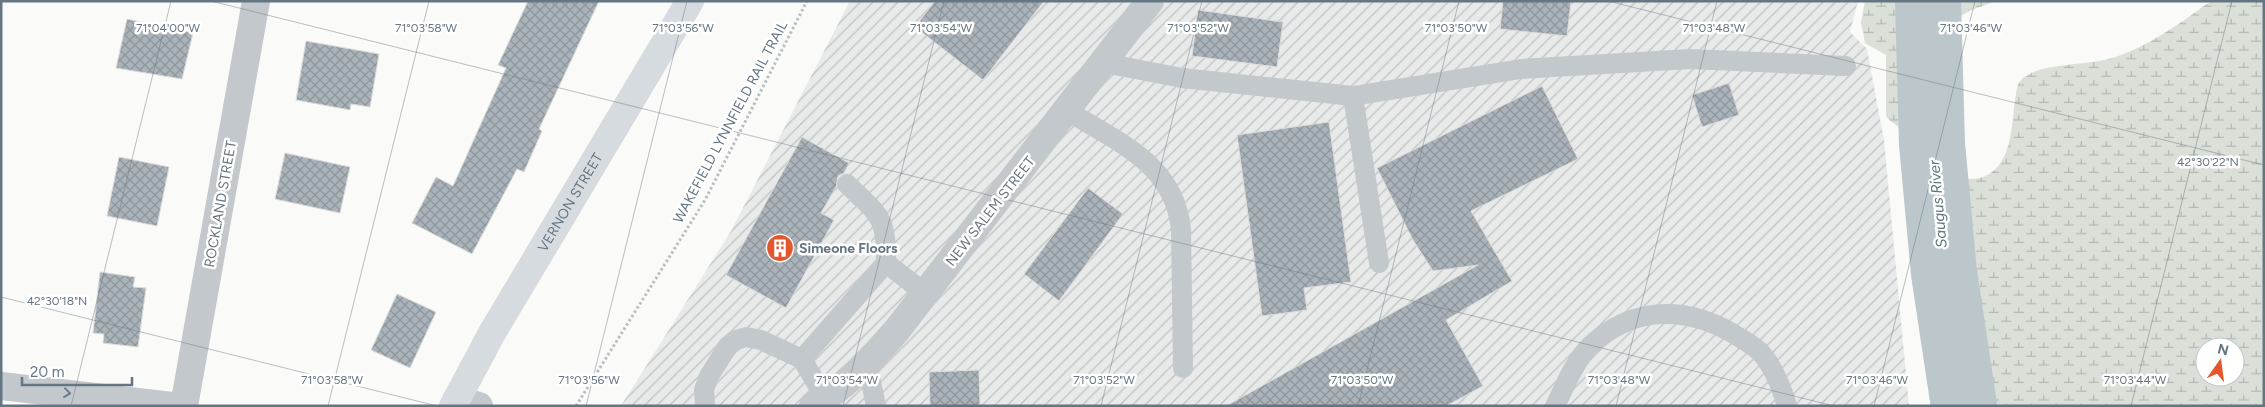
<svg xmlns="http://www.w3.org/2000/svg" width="2265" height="407" font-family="Figtree,sans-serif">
  <defs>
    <pattern id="industrial-furrows" width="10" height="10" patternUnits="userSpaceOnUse" patternTransform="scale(1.25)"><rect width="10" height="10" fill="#e8e9e9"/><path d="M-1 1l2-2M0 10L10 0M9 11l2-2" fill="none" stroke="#c0c1c2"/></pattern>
    <pattern id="wetland-marsh" width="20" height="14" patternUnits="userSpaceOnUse" patternTransform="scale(1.25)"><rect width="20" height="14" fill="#dadfd7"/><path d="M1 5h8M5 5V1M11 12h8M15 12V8" fill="none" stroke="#b4b9b4"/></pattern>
    <pattern id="building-cross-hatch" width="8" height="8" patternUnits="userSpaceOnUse" patternTransform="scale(1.25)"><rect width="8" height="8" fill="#aab3b9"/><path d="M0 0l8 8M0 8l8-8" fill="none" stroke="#8e969c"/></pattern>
  </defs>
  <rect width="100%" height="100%" fill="#fafaf8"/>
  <path fill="url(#industrial-furrows)" d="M850 1H1858L1850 32 1867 49 1884 140 1909 406H621L731 231Z"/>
  <path fill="url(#wetland-marsh)" fill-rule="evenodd" d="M1865 1H1996L1969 11 1948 24 1941 52C1944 58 1951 66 1952 72 1960 106 1951 140 1955 173 1963 179 1969 180 1980 178 2012 169 2011 128 2015 101 2016 96 2016 88 2019 83 2031 62 2090 66 2112 58 2139 50 2162 35 2186 19 2194 14 2205 3 2214 1 2229 0 2249 1 2264 1V406H1947L1904 174C1905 158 1911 142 1900 129 1895 123 1890 122 1886 116V55L1865 43 1861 22ZM2205 347H2235V377H2205Z"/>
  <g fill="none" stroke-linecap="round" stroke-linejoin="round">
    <path stroke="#bbc7cb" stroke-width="66" d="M1928 1 1932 144 1944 273 1964 406"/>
  </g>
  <path fill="url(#building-cross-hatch)" stroke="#dcdcda" d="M528 1H599L539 129 542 131 524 172 517 169 472 254 412 223 436 177 453 186 506 68 498 65Z
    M935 1H1044L983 80 915 27Z
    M1503 1H1571L1567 36 1500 29Z
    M1198 10 1283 22 1277 67 1192 56Z
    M127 19 193 33 182 79 116 68Z
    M306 41 379 54 370 107 351 104 350 110 296 100Z
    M1729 83 1739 115 1702 127 1692 95Z
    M1542 86 1578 159 1471 211 1512 281 1446 320 1483 386 1446 406H1226L1478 265 1433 271 1413 240 1377 168Z
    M1329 122 1351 282 1304 288 1307 310 1262 316 1237 135Z
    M802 137 849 163 844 173 838 176 836 187 821 213 834 220 786 308 726 275Z
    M285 153 350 167 340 213 275 199Z
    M119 157 169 167 157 226 107 216Z
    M1088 188 1123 214 1059 301 1024 274Z
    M100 272 135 277 133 287 146 288 138 347 103 343 104 334 93 333Z
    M397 294 436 312 410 368 371 350Z
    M979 370 980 406H930L929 372Z"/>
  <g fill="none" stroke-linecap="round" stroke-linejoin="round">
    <path stroke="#bbbfc2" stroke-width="3" stroke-dasharray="2.5 2.5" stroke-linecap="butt" d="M576 406 705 200 807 1"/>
    <path stroke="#c3c8cc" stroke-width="20" d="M1104 63 1182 78 1353 96 1521 69 1690 59 1846 66
      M1353 96 1379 263
      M1068 111C1118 143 1174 163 1181 229L1183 368
      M847 184C878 215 887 215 886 263
      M802 359 886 263 926 294
      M867 363 876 406
      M705 406 704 390 709 376 728 346 736 340 746 337 761 340 802 359 825 398
      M1555 406C1565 386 1574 362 1590 346 1632 306 1685 305 1734 334 1743 340 1755 346 1762 354 1774 368 1782 389 1787 406"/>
    <path stroke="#c3c8cc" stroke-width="28" d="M1 386 172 406
      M184 406 256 1"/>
    <path stroke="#c3c8cc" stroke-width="28" d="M457 399 479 406
      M813 406C846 386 872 359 897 330L1150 1"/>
    <path stroke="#d6dbdf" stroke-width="28" id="s1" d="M453 406 492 333 690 1"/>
  </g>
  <defs><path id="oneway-chevron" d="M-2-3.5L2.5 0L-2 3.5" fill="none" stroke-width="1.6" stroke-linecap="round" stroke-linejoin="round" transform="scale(1.25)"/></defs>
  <use stroke="#6a7a87" href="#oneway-chevron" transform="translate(67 393) rotate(7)"/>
  <path fill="none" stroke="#657683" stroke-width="1" stroke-opacity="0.45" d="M211 1 1834 406M1608 1 2264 165M1 297 437 406M71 406 171 1M328 406 429 1M586 406 687 1M843 406 944 1M1101 406 1202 1M1358 406 1459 1M1616 406 1717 1M1874 406 1975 1M2131 406 2232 1"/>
  <defs>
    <g id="building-disc" transform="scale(1.4375)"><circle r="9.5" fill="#e4572e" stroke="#fff"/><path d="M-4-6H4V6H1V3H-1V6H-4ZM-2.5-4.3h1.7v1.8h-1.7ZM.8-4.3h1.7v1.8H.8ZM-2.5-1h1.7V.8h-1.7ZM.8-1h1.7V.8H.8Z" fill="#fff"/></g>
  </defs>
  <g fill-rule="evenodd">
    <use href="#building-disc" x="780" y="248"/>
  </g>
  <g text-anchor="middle" stroke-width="5" stroke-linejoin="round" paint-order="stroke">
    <g font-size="14" fill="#657683" stroke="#fff">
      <text transform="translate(730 122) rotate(-62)" y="5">WAKEFIELD LYNNFIELD RAIL TRAIL</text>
      <text dy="5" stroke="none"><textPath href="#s1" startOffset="235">VERNON STREET</textPath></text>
      <text transform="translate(220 204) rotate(-80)" y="5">ROCKLAND STREET</text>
      <text transform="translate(990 211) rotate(-52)" y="5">NEW SALEM STREET</text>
    </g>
    <g font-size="14" font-weight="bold" fill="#657683" stroke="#fff" text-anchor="start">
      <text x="799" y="253">Simeone Floors</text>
    </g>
    <g font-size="15" font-style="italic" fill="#60757c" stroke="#fff">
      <text transform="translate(1938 204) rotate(-95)" y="5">Saugus River</text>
    </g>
  </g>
  <g font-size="12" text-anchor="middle" fill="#657683" stroke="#fff" stroke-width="5" stroke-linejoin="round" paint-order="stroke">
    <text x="168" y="32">71°04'00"W</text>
    <text x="941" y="32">71°03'54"W</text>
    <text x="426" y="32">71°03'58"W</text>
    <text x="683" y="32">71°03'56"W</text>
    <text x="1198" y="32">71°03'52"W</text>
    <text x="1456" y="32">71°03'50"W</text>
    <text x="1714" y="32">71°03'48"W</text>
    <text x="1971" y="32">71°03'46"W</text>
    <text x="2208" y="166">42°30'22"N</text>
    <text x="57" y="305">42°30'18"N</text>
    <text x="332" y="384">71°03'58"W</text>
    <text x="589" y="384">71°03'56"W</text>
    <text x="847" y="384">71°03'54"W</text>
    <text x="1104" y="384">71°03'52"W</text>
    <text x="1362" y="384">71°03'50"W</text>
    <text x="1619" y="384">71°03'48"W</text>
    <text x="1877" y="384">71°03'46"W</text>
    <text x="2135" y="384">71°03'44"W</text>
  </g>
  <rect width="2265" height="407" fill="none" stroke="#657683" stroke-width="5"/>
  <g transform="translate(2220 362) rotate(14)"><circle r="24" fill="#ffffff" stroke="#c1c8cd"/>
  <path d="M0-4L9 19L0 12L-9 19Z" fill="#e4572e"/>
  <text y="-8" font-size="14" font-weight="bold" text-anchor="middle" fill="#657683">N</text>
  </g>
  <path d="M22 377v8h110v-8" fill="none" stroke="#657683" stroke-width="2.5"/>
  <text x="30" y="377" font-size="15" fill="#657683" stroke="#ffffff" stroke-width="4" paint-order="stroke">20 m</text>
</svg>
